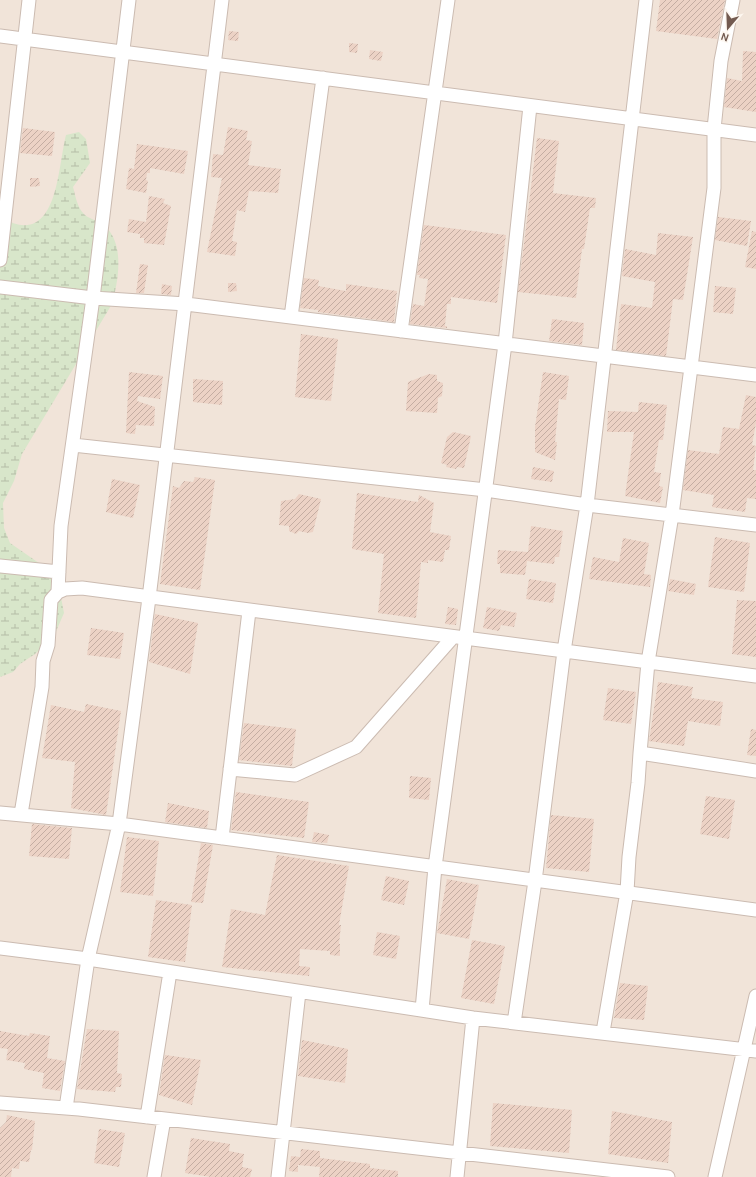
<svg xmlns="http://www.w3.org/2000/svg" width="756" height="1177" font-family="Karla,sans-serif">
  <defs>
    <pattern id="wetland-marsh" width="20" height="14" patternUnits="userSpaceOnUse"><rect width="20" height="14" fill="#d8e6ca"/><path d="M1 5h8M5 5V1M11 12h8M15 12V8" fill="none" stroke="#b4bda6"/></pattern>
    <pattern id="building-hatch" width="6" height="6" patternUnits="userSpaceOnUse"><rect width="6" height="6" fill="#ecd2c5"/><path d="M-1 1l2-2M0 6l6-6M5 7l2-2" fill="none" stroke="#c4ada2"/></pattern>
  </defs>
  <rect width="100%" height="100%" fill="#faf3ea"/>
  <path fill="#f1e4d9" d="M0 0H756V1177H0Z"/>
  <path fill="url(#wetland-marsh)" d="M79 132 86 139 90 163 73 187C76 198 78 213 90 218 95 221 102 223 106 227 125 246 118 282 112 304L22 454 14 481 3 503 4 528 10 543 49 570 60 592 64 613 54 636 35 654 20 664 13 672 0 677V217C58 251 57 170 66 135Z"/>
  <path fill="url(#building-hatch)" d="M660 0H725L717 39 656 31Z
    M229 31 239 32 238 41 228 40Z
    M349 43 358 44 357 53 349 52Z
    M370 50 383 52 381 61 369 59Z
    M743 51 756 52V112L724 107 727 78 742 81Z
    M228 127 248 131 246 140 252 141 248 165 281 169 278 193 249 191 245 212 237 210 232 241 237 242 235 256 207 252 222 178 211 177 213 154 223 155Z
    M23 128 55 132 52 156 20 153Z
    M537 138 559 141 553 193 596 198 595 208H590L584 249H582L576 298 518 292Z
    M137 144 188 151 184 174 150 168V173H147L146 180 148 181 146 193 126 189 129 168 134 169Z
    M30 178H39L40 186 30 187Z
    M149 196 165 199 163 203 171 206 164 245 144 243V238H140V234L127 232 129 219 146 222Z
    M718 217 751 221 747 246 715 240Z
    M424 225 506 235 497 303 451 297V304H447L445 326H447V328L410 324 413 304 424 306 428 279 419 278 420 275H417Z
    M752 231 756 232V269L745 267Z
    M658 233 693 237 683 300 673 299 666 356 616 350 621 304 652 308 655 282 622 276 625 249 656 255Z
    M140 264 148 265 144 293H136Z
    M304 278 319 280 318 286 346 291V284L397 291 394 322 318 312V310L300 308Z
    M228 283H236L237 291 228 292Z
    M162 284 172 286 171 295 161 294Z
    M715 286 736 288 733 314 713 312Z
    M552 319 584 323 582 345 549 341Z
    M301 334 338 339 331 401 295 397Z
    M129 372 163 376 160 399 138 396 137 401 155 407 154 426 136 425 135 434 126 433Z
    M543 372 569 376 566 400 559 399 555 442H557L555 460 535 452V427Z
    M429 374 437 375V381L443 383 442 396 438 398 437 413 406 411 408 382Z
    M193 379 223 381 222 405 193 402Z
    M746 395 756 397V423L752 445 756 446 753 470H756V499L747 498 745 512 712 507 714 495 683 490 688 450 719 454 723 427 739 429Z
    M639 402 667 405 663 440H659L654 472 661 473 659 486 663 487 660 503 625 496 634 432H607L608 411 638 412Z
    M453 432 471 436 464 468 457 467 456 469 446 467 447 465 441 463 447 437Z
    M533 467 554 471 552 482 531 479Z
    M195 477 215 480 200 590 160 584 173 486 179 488 184 481 193 482Z
    M112 479 140 485 133 518 106 512Z
    M357 493 418 502 419 495 434 503 430 532 451 536 449 550H445L443 562 428 560V563L421 562 416 618 378 613 384 554 352 549Z
    M299 494 321 499 313 532 308 533 299 531 296 534 289 531V526L279 525 281 501 295 499Z
    M531 526 563 531 559 557H555L554 564 527 561 525 575 500 573V564H497L498 550 528 552Z
    M715 537 750 543 744 592 708 587Z
    M623 538 649 543 644 574 651 575 650 587 589 579 593 557 619 562Z
    M529 579 556 583 553 603 526 599Z
    M670 579 696 584 694 595 668 591Z
    M737 600 756 601V657L732 654Z
    M448 607 458 609 456 625 445 624Z
    M487 607 517 613 514 627 501 625 499 631 483 628Z
    M155 614 198 623 190 674 149 662Z
    M91 628 124 633 120 659 87 655Z
    M658 682 693 687 691 698 723 702 720 726 688 721 684 746 649 741Z
    M608 688 636 692 631 724 603 720Z
    M86 704 121 711 106 815 71 808 75 762 42 758 51 705 84 712Z
    M244 723 296 729 292 766 239 760Z
    M751 729 756 730V756L747 755Z
    M410 776 431 778 429 800 409 798Z
    M236 792 309 802 304 838 231 830Z
    M706 796 735 800 729 839 700 834Z
    M168 803 209 811 207 828 165 822Z
    M551 815 594 819 589 872 546 868Z
    M32 824 72 828 69 859 29 856Z
    M314 832 329 835 327 843 312 842Z
    M127 837 159 841 153 896 120 892Z
    M201 843 213 845 203 903 191 902Z
    M277 855 349 866 339 925H341L339 944H340V956L330 955V951L300 949 299 966 310 967 309 976 222 967 231 909 265 915Z
    M386 876 409 881 404 905 381 900Z
    M447 879 479 885 469 939 437 933Z
    M156 900 192 905 185 962 148 957Z
    M377 932 400 936 396 959 373 955Z
    M472 940 505 946 494 1004 461 998Z
    M620 983 648 986 644 1020 614 1018Z
    M87 1029 119 1031 117 1073 122 1074 121 1087H116L115 1092 77 1089Z
    M0 1031 29 1036 30 1033 50 1036 47 1058 65 1061 60 1091 42 1088 44 1073 24 1069 25 1063 6 1060 8 1049 0 1048Z
    M302 1040 348 1049 345 1083 298 1076Z
    M165 1055 201 1060 192 1105 159 1095Z
    M493 1103 572 1110 569 1153 490 1146Z
    M612 1111 672 1122 668 1163 608 1154Z
    M7 1115 35 1121 32 1150H31L29 1162 20 1161 19 1169 12 1168 11 1177H0V1128L6 1122Z
    M99 1129 125 1133 119 1167 94 1163Z
    M191 1138 230 1144 229 1151 244 1154 242 1167 252 1169 250 1177H211L185 1173Z
    M301 1149 320 1151V1158L370 1164V1168L398 1171V1177H319L320 1167 298 1165V1172L289 1171 291 1156 300 1157Z"/>
  <g fill="none" stroke-linecap="round" stroke-linejoin="round">
    <g stroke="#cbbbb1" stroke-width="15">
      <path id="minor" d="M733 0 721 61 714 129V188L672 515 648 662 640 753 756 771
        M0 36 756 135
        M0 260 29 0
        M0 287 93 298 186 304 756 375
        M291 317 323 78
        M401 331 448 0
        M73 445 486 490 587 505 756 525
        M0 566 59 572
        M58 592 61 526 93 298 129 0
        M230 769 295 775 356 747 453 637
        M0 813 119 824 756 910
        M21 814 42 687 43 661 48 645 51 600 58 592 65 589 82 588 756 676
        M222 838 249 611
        M0 948 88 959 473 1018 756 1051
        M422 1010 435 867 505 344 530 106
        M514 1023 535 881 564 651 587 505 646 0
        M603 1032 627 892 629 857 638 783 640 753
        M0 1103 79 1109 668 1177
        M66 1108 88 959 119 824 149 598 222 0
        M147 1117 170 972
        M154 1177 164 1119
        M278 1177 299 992
        M457 1177 473 1018
        M715 1177 756 996"/>
    </g>
    <use href="#minor" stroke="#fff" stroke-width="13"/>
  </g>
  <g transform="translate(728 28) rotate(199)" stroke="#fdf7f0" stroke-width="3" paint-order="stroke">
  <path d="M0-3L7 15L0 10L-7 15Z" fill="#725a50"/>
  <text y="-6" font-size="11" font-weight="bold" text-anchor="middle" fill="#725a50">N</text>
  </g>
</svg>
